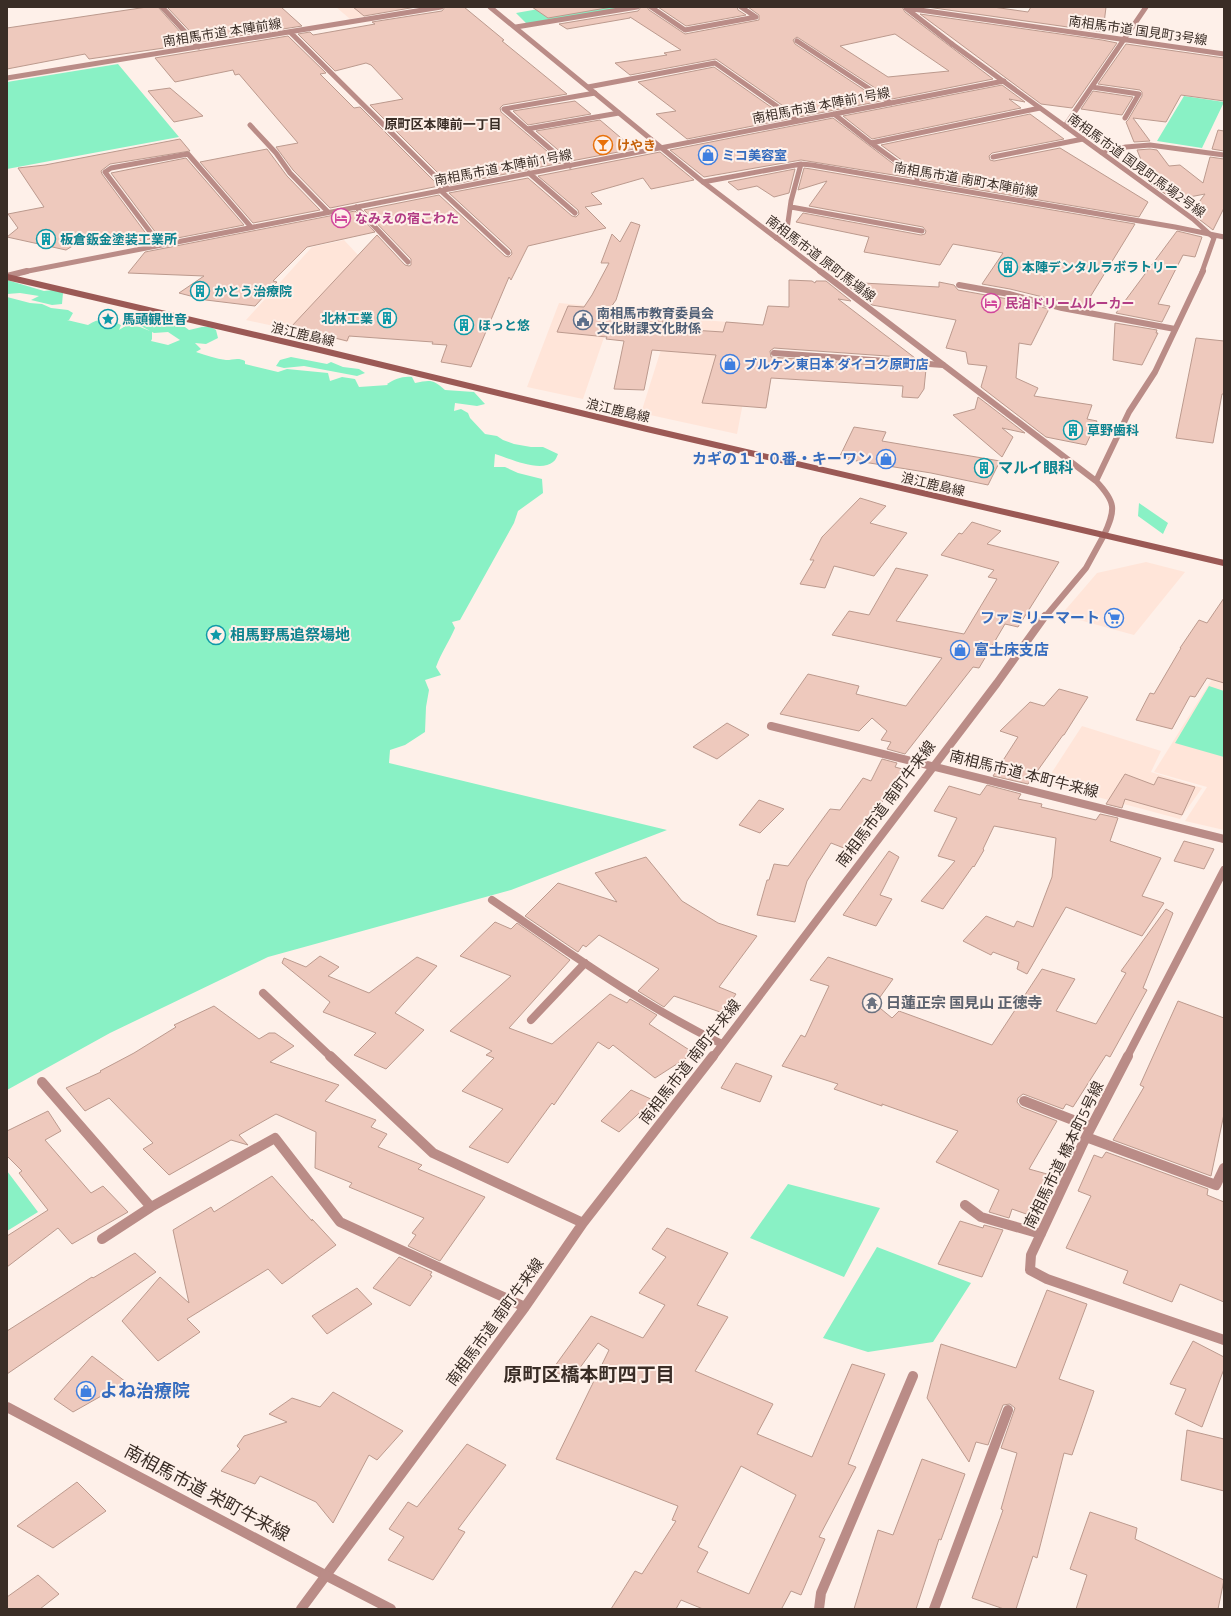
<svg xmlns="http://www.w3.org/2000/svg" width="1231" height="1616" font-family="'Titillium Web','Noto Sans JP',sans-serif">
  <rect width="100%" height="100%" fill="#fef0e9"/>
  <path fill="#ffe5d9" d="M336 7H418L350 19Z
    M344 240 373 271 385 278 348 342 246 320 312 247Z
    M559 303 614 308 583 399 527 387Z
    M671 318 758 324 737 434 641 413Z
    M1146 562 1185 572 1134 635 1061 615 1097 573Z
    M1224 660V830L1185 821 1207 787 1154 772Z
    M1082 726 1161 751 1151 772 1202 788 1180 819 1045 783Z"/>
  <path fill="#89f1c5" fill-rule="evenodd" d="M550 7H627L527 24 516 13Z
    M118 64 179 137 7 169V82Z
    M1184 96 1224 102 1202 148 1157 141Z
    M7 280 44 291 53 290 63 293 62 304 52 305 31 300 39 296 20 293 7 294Z
    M7 297 30 303 42 304 51 308 68 310 73 313 69 320H67L88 325C99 317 109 319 121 325L119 330 127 325 140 327 150 331 141 326 158 317 177 321 189 330C199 328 207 324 216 330L218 338 206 344 195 343 201 349 196 352C206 355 216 359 226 360 233 360 238 357 245 361V364L278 372 287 369 328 373 330 381 342 377 355 379 359 387 388 385 387 384C395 379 402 376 412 377L415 383C430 380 433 379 445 390L474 392 485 404 477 406 455 403 454 411 461 409 468 413 470 418 485 434 497 436 503 440 514 444 531 447H543L558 454C557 456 556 460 553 462 540 473 509 458 495 454L494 467H505L518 473 542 479 543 493 518 511 514 523 460 620 452 622 455 628C449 642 441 653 436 667L441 675 425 680 429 690 426 707 425 732 405 745 390 750 389 763 667 830 511 890 268 957 110 1033 7 1090ZM152 332 154 333 168 332 180 340 168 345 151 341 152 339Z
    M291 357 327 364 331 362 343 367 359 369 365 373 357 376 304 366 284 368 276 366 280 360Z
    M1139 503 1168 523 1163 534 1138 516Z
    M1209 686 1224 691V757L1175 743Z
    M7 1171 38 1212 7 1231Z
    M788 1184 880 1208 844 1277 750 1238Z
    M877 1247 971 1283 933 1342 868 1352 823 1338Z"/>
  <path fill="#eec9bd" stroke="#bc9a8e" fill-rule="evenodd" d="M147 7H158L191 44 89 59 85 54 7 69V28Z
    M167 7H281L302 26 200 42Z
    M353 7H416L364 16Z
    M445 7H464L504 40 502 41 567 94 503 105 500 108 501 112 561 163 450 185 370 105 403 99 371 65 366 63 335 71 298 34 310 32 313 35 375 24 372 22 442 11Z
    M532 7H612L548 18Z
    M641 7H647L649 10 685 34 759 20V15L748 7H902L905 12 993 79 892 99 797 37 793 40 795 44 881 101 799 117 716 59 630 75 615 63 667 55 664 53 681 50 630 17V18L567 29 559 24 638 11ZM895 34 949 71 888 77 840 46Z
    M658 7H737L738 10 746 15 686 26Z
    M927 7H993L1028 12 1031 7H1106L1103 32Z
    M920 14 1102 40 1117 43 1072 108 1041 104Z
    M288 36 326 73 320 74 354 108 360 107 439 186 330 208 293 170 276 147 298 143 239 74 235 75 233 70 175 82 155 58Z
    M1126 44 1224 58V101L1181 95 1166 122 1133 118 1150 141 1134 142 1126 122 1128 120 1142 96V92L1140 90 1098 84Z
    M714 67 788 119 687 139 656 114 676 111 638 82Z
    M1002 85 1025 102 1009 99 1021 108 872 139 843 116Z
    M170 88 203 116 174 122 148 91Z
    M1093 91 1133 97 1122 115 1081 109Z
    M575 101 591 114 528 125 513 111Z
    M1030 114 1064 139 992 153 989 156 990 160 994 161 1060 148 1148 202 1139 217 921 180V175L918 172 881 145Z
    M833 118 912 178 801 160 704 177 670 150Z
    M600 120 634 149 571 161 536 131Z
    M1218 130 1224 131V151L1212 149Z
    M180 139 190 151 110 164 101 171 102 174 150 239 116 245 110 237 79 242 66 250 7 237 18 228 8 214 44 207 18 168 45 165Z
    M267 149 287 176 320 210 253 223 200 162Z
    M1150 149 1157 150 1169 166 1180 165 1203 183 1210 157 1224 159V208L1213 230 1191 213 1205 194 1174 200 1151 184 1137 150Z
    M660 152 694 180 651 189 643 178 591 193 602 204 585 207 606 228 528 246 511 280 509 277 471 367 441 362 447 345 432 344 433 342 349 336 347 341 291 327 377 235 405 265 409 266 411 265V259L364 210 439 195 505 256 509 257 512 254 511 250 449 193 528 178 572 216 576 217 579 214 578 210 538 176Z
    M186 158 244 225 162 241 111 173Z
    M804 168 811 169 1135 224 1084 307 1010 289 982 284 1003 253 953 244 940 265 864 252 869 237 796 222 803 213 921 235 925 234 926 231 923 227 809 206 827 181 798 190Z
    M795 169 789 193 774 197 757 186 738 190 728 182Z
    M355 211 375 232 307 247 273 281 277 282 255 306 206 300 179 293 204 276 128 273 145 252Z
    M631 222 640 225 616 300 606 314 664 318 661 328 723 332 726 322 763 325 768 306 789 307V280L812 281 815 283 816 281H826L851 301 838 299 915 358 774 348 770 351 771 357 926 369 924 389 918 398 902 397 903 386 771 378 766 408 702 403 716 355 652 350 644 390 614 389 624 341 606 339 607 337 557 332 568 306 584 307 592 295 609 263H601L612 234 620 242Z
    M1177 231 1202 237 1195 257 1183 255 1158 304 1170 306 1162 322 1116 313Z
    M843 282 939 287V282L954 285 958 290 1008 299 1049 309 1031 345 1019 343 1016 378 1038 388 1034 396 1092 405 1087 419 1097 421 1086 445 1046 437 981 387 987 366 968 364 966 352 946 348 956 320 872 305Z
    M1115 323 1157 330 1156 333H1158L1142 365 1113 360Z
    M1196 338 1224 341V394H1222L1213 443 1176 438Z
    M978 397 1025 433 1002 428 1013 437 1002 457 953 415 975 409Z
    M854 427 886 432 882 441 1000 461 988 485 931 473 839 458Z
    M860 498 886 506 870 523 907 533 874 576 834 566 825 588 800 584 814 560H810L822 537Z
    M972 522 1001 531 987 544 1059 562 1018 627 1005 624 979 668 973 667 905 754 887 749 891 742 881 740 887 731 872 718 859 731 780 714 808 674 859 686 856 694 906 706 942 658 832 635 849 611 869 615 896 568 928 575 896 621 964 634 997 579 988 577 994 570 941 555 959 533 962 534Z
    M1224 598V683L1207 678 1195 697 1190 696 1172 729 1136 720 1150 693 1154 694 1181 648H1180L1199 620 1207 623Z
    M1059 689 1088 697 1064 735H1063L1028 784 993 776 1018 737 1000 731 1030 702 1044 706Z
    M727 723 749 735 717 759 693 747Z
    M882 759 897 763 895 767 906 770 875 811 849 850 831 843 807 881 795 922 757 915 767 880H769L774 864 788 866 830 809 840 810 863 778 871 781Z
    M1125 774 1154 785 1158 777 1195 787 1182 815 1125 799 1122 808 1106 804Z
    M987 785 1021 794 1018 799 1042 804 1041 807 1096 820 1100 814 1118 818 1110 841 1161 858 1142 896 1164 903 1142 936 1066 907 1027 974 1017 969 1019 962 993 952 991 955 963 941 986 916 1014 927 1017 921 1033 927 1052 877 1056 838 994 826 983 849 984 850 974 867 973 866 943 909 921 901 955 861 938 856 957 818 934 811 949 786 980 795Z
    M759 800 784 809 760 833 739 825Z
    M1184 841 1214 849 1204 869 1174 861Z
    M889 851 899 857 880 895 892 899 876 926 843 915Z
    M646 857 682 901 718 923 757 936 719 987 736 994 723 1013 674 996 664 1007 638 991 659 969 599 935 586 947 583 945 578 952 525 916 558 883 617 902 595 873Z
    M1166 909 1173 913 1143 988 1147 990 1110 1057 1106 1055 1073 1107 1066 1104 1063 1109 1026 1095 1023 1094 1018 1098 1017 1102 1021 1107 1057 1121 1029 1169 1047 1174 1032 1216 1012 1209 1009 1218 989 1212 999 1190 936 1162 958 1131 882 1104V1106L834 1089 838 1084 782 1066 801 1035 805 1037 829 986 810 980 828 957 893 979 875 1004 892 1018 899 1011 992 1045 1042 969 1075 979 1056 1011 1096 1024 1126 973 1121 971Z
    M495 922 511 929 517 923 570 960 509 1028 552 1044 610 994 627 1003 630 999 657 1015 649 1024 694 1053 655 1078 613 1045 609 1049 598 1042 554 1105 552 1103 508 1163 469 1147 503 1109 462 1091 494 1058 486 1055 492 1051 450 1031 511 976 460 956Z
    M320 956 339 967 328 976 369 993 417 957 437 966 395 1013 424 1030 386 1069 354 1055 376 1033 323 1012 330 1002 282 963 284 958 306 967Z
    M1178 1001 1224 1018V1114L1211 1176 1113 1140 1144 1087 1140 1085Z
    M214 1006 259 1039 269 1033H275L294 1046 270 1062 339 1085 325 1101 376 1120 371 1127 387 1134 378 1147 422 1165 418 1169 485 1197 440 1261 408 1246 416 1235 412 1233 424 1218 349 1187 352 1183 315 1168 316 1132 276 1114 239 1135 248 1145 231 1140 169 1175 143 1149 153 1143 109 1098 85 1111 66 1088 101 1072 100 1071 134 1053 176 1027 174 1025Z
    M736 1063 772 1076 760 1102 721 1088Z
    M631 1090 653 1100 619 1132 601 1121Z
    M48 1111 61 1131 45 1140 91 1193 103 1186 128 1212 72 1244 58 1228 7 1267V1236L48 1210 19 1173 22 1171 7 1156V1131Z
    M1106 1152 1208 1189 1207 1195 1224 1202V1302L1180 1284 1172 1302 1123 1283 1128 1271 1066 1248 1091 1196 1078 1191 1094 1155 1102 1158Z
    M272 1176 312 1221V1219L336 1245 282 1284 268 1269 187 1319 200 1332 158 1361 122 1321 160 1277 189 1303 173 1230 211 1207 214 1212Z
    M960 1221 983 1228 984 1225 1003 1230 982 1277 938 1264Z
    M667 1228 728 1253 697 1305 728 1317 695 1371 773 1404 757 1434 812 1457 852 1364 885 1374 848 1464 856 1467 819 1537 825 1539 801 1595 791 1591 782 1608 783 1609H703L681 1600 676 1609H611L635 1571 642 1574 676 1521 672 1520 678 1506 556 1459 609 1350 598 1343 571 1380 552 1370 591 1316 643 1338 665 1305 639 1293 666 1257 652 1249ZM741 1466 796 1495 749 1594 697 1572 708 1552 698 1547Z
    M135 1253 156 1272 7 1374V1331L92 1277 93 1278Z
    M399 1257 432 1272 430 1275 432 1276 410 1306 373 1288Z
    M357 1288 372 1304 327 1334 312 1316Z
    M1047 1290 1087 1304 1059 1379 1094 1391 1072 1455 1064 1453 1037 1558 1033 1556 1016 1609H1004L972 1598 1003 1510 1001 1509 1017 1453 1001 1448 1015 1408 1010 1404 1003 1405 988 1445 976 1442 969 1462 927 1398 941 1344 1016 1368Z
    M1193 1341 1224 1357V1369L1202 1427 1175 1414 1186 1389 1170 1384Z
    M92 1356 126 1382 73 1412 54 1399Z
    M333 1392 403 1431 377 1460 369 1455 333 1523 316 1502 260 1476 255 1484 221 1471 240 1449 237 1446 244 1436 287 1422 269 1414 292 1398 320 1407Z
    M1187 1430 1224 1439V1491L1181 1480Z
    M467 1444 506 1465 458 1529 465 1532 433 1580 388 1560 404 1537 389 1529 408 1502 417 1507Z
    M922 1459 965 1474 941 1540 939 1539 916 1609H854L878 1530 893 1535Z
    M77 1482 106 1511 53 1548 17 1526Z
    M1090 1512 1137 1528 1135 1539 1224 1580 1218 1609H1076L1087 1575 1070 1569Z
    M38 1575 59 1594 40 1609H7V1597Z"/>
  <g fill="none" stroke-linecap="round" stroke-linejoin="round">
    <path stroke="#ba8c87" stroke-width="5" d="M162 7 199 47
      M651 7 685 30 756 17 741 7
      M906 8 1224 54
      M907 9 952 44
      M516 27 637 7
      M290 32 448 189
      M797 41 891 103
      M7 78 441 7
      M588 87 715 63 798 121
      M1092 87 1139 94 1125 118
      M834 114 871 143 1040 108
      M250 125 276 153 290 173 328 212
      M1065 126 1146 7
      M527 129 619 113
      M871 143 915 175 917 177V182
      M1101 152 1126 147 1150 145 1224 155
      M993 157 1083 139
      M570 166 504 109 595 93
      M529 173 575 213
      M703 182 801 164 812 165 1175 227 1224 237
      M440 190 508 253
      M356 207 408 262
      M791 207 922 231
      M776 238 787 229 791 201 801 164
      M160 245 105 172 111 168 188 154 251 227
      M23 272 1004 81"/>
    <path stroke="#ba8c87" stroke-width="6" d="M7 276 27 271
      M959 285 1009 294 1062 308 1175 329
      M774 353 943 365
      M1045 617 1086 568 1104 535"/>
    <path stroke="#ba8c87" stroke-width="8" d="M771 726 1224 839
      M492 900C567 951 640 1004 722 1044
      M263 993 331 1057
      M531 1020 585 963
      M713 1057 997 683 1045 616
      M1127 1057 1224 870"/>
    <path stroke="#ba8c87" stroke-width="10" d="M330 1056 433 1153 583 1223
      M1128 1056 1086 1137 1031 1255 1030 1270 1047 1279 1224 1340
      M42 1082 151 1207
      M1024 1101 1091 1127
      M1086 1137 1216 1185 1224 1168
      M965 1205 981 1217 1041 1234
      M102 1239 151 1207 275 1138 340 1222 525 1307
      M7 1407 325 1575
      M301 1609 525 1307 583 1223 713 1056
      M819 1609 821 1593 913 1376
      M934 1609 1008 1410"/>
    <path stroke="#ba8c87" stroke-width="5" d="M490 7 703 182 821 272
      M952 44 1193 219 1214 238 1202 272"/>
    <path stroke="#ba8c87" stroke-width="6" d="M820 271 1096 481C1116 502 1116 509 1104 535
      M1096 481 1129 412 1155 372 1203 271"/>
    <path stroke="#ba8c87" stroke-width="10" d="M325 1575 391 1609"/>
    <path stroke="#9b5955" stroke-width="6" d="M7 277 320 350 647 429 1224 563"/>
  </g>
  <defs>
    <g id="bar-ring" transform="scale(1)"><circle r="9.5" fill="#fef0e9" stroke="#e8710a" stroke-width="1.5"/><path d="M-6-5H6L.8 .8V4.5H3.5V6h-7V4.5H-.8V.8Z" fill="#e8710a"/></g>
    <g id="shop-ring" transform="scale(1)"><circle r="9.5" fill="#fef0e9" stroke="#3f7fe0" stroke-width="1.5"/><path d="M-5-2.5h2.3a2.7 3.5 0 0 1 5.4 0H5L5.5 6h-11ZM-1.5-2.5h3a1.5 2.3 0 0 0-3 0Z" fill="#3f7fe0"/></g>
    <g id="hotel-ring" transform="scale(1)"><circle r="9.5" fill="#fef0e9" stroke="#d1479c" stroke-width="1.5"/><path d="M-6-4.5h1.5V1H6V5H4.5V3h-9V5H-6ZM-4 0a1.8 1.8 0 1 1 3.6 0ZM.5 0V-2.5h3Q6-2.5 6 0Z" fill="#d1479c"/></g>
    <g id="building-ring" transform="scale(1)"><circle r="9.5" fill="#fef0e9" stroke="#0f9aa8" stroke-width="1.5"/><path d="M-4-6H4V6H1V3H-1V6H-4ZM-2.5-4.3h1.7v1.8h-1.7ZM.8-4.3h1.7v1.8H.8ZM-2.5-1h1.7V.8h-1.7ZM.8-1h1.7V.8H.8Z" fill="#0f9aa8"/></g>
    <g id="sight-ring" transform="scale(1)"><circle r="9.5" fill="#fef0e9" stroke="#0f9aa8" stroke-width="1.5"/><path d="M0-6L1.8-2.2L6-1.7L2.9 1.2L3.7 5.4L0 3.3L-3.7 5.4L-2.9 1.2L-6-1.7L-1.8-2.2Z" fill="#0f9aa8"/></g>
    <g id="civic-ring" transform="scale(1)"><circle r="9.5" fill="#fef0e9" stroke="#5c6f8a" stroke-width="1.5"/><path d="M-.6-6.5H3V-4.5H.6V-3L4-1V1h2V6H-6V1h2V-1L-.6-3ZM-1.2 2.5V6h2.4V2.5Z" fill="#5c6f8a"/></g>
    <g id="supermarket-ring" transform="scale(1)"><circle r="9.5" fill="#fef0e9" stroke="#3f7fe0" stroke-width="1.5"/><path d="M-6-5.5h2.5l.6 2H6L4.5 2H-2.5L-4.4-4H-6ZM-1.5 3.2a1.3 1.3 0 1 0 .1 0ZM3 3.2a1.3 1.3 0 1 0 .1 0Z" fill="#3f7fe0"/></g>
    <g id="temple-ring" transform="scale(1)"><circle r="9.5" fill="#fef0e9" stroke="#6b7280" stroke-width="1.5"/><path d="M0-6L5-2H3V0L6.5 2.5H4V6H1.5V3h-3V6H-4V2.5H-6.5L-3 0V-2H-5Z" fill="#6b7280"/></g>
  </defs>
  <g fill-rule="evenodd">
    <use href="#bar-ring" x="603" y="145"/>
    <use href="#shop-ring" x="708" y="155"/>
    <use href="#hotel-ring" x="341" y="218"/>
    <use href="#building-ring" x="46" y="239"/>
    <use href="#building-ring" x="1008" y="267"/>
    <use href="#building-ring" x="200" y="291"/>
    <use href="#hotel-ring" x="991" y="303"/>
    <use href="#building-ring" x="387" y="318"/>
    <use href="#sight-ring" x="108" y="319"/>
    <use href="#civic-ring" x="583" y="320"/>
    <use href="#building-ring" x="464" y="325"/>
    <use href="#shop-ring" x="730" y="364"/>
    <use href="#building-ring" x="1073" y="430"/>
    <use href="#shop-ring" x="886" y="459"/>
    <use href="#building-ring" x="984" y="468"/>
    <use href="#supermarket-ring" x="1114" y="618"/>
    <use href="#sight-ring" x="216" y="635"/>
    <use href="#shop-ring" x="960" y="650"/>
    <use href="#temple-ring" x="872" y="1003"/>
    <use href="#shop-ring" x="86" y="1391"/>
  </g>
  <g text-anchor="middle" stroke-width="4" stroke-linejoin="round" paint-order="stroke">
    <g font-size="13" fill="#3a2d26" stroke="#fef0e9">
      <text transform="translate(1138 30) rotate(8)" y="5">南相馬市道 国見町3号線</text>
      <text transform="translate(222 32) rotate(-9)" y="5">南相馬市道 本陣前線</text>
      <text transform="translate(821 105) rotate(-11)" y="5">南相馬市道 本陣前1号線</text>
      <text transform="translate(1137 165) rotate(36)" y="5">南相馬市道 国見町馬場2号線</text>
      <text transform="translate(503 167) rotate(-11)" y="5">南相馬市道 本陣前1号線</text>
      <text transform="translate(966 179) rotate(10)" y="5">南相馬市道 南町本陣前線</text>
      <text transform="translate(821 258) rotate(37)" y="5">南相馬市道 原町馬場線</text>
      <text transform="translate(303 334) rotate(13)" y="5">浪江鹿島線</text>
      <text transform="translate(618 410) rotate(13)" y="5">浪江鹿島線</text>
      <text transform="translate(933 484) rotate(13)" y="5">浪江鹿島線</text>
    </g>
    <g font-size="13" font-weight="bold" fill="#3a2d26" stroke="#fef0e9">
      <text x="443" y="129">原町区本陣前一丁目</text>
    </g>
    <g font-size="13" font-weight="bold" fill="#c56008" stroke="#fef0e9" text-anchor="start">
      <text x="617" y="150">けやき</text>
    </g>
    <g font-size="13" font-weight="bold" fill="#366cbe" stroke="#fef0e9" text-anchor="start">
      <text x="722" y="160">ミコ美容室</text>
      <text x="744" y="369">ブルケン東日本 ダイコク原町店</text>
    </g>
    <g font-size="13" font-weight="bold" fill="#b23c85" stroke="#fef0e9" text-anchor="start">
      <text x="355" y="223">なみえの宿こわた</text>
      <text x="1005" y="308">民泊ドリームルーカー</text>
    </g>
    <g font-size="13" font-weight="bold" fill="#0d838f" stroke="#fef0e9" text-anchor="start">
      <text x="60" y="244">板倉鈑金塗装工業所</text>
      <text x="1022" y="272">本陣デンタルラボラトリー</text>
      <text x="214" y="296">かとう治療院</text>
      <text x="373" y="323" text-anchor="end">北林工業</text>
      <text x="122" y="324">馬頭観世音</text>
      <text x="478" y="330">ほっと悠</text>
      <text x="1087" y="435">草野歯科</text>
    </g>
    <g font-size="13" font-weight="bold" fill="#4e5e75" stroke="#fef0e9" text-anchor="start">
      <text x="597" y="318">南相馬市教育委員会<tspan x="597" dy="15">文化財課文化財係</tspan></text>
    </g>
    <g font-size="15" font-weight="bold" fill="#366cbe" stroke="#fef0e9" text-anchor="end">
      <text x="872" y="464">カギの１１０番・キーワン</text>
      <text x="1100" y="623">ファミリーマート</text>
      <text x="974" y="655" text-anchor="start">富士床支店</text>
    </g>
    <g font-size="15" font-weight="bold" fill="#0d838f" stroke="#fef0e9" text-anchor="start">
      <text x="998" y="473">マルイ眼科</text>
      <text x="230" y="640">相馬野馬追祭場地</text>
    </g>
    <g font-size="15" fill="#3a2d26" stroke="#fef0e9">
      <text transform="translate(1024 774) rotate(14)" y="5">南相馬市道 本町牛来線</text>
      <text transform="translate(886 804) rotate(-53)" y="5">南相馬市道 南町牛来線</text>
      <text transform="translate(690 1062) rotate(-52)" y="5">南相馬市道 南町牛来線</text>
      <text transform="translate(1064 1155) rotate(-64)" y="5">南相馬市道 橋本町5号線</text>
      <text transform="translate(495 1322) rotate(-54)" y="5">南相馬市道 南町牛来線</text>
    </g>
    <g font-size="15" font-weight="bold" fill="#5b616d" stroke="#fef0e9" text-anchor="start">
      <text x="886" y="1008">日蓮正宗 国見山 正徳寺</text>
    </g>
    <g font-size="18" font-weight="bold" fill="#366cbe" stroke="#fef0e9" text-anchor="start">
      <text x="100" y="1397">よね治療院</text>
    </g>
    <g font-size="18" fill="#3a2d26" stroke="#fef0e9">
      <text transform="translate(207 1493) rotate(28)" y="6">南相馬市道 栄町牛来線</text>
    </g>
    <g font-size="19" font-weight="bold" fill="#3a2d26" stroke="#fef0e9">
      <text x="589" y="1381">原町区橋本町四丁目</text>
    </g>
  </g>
  <rect width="1231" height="1616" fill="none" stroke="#3a2d26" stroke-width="16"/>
</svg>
